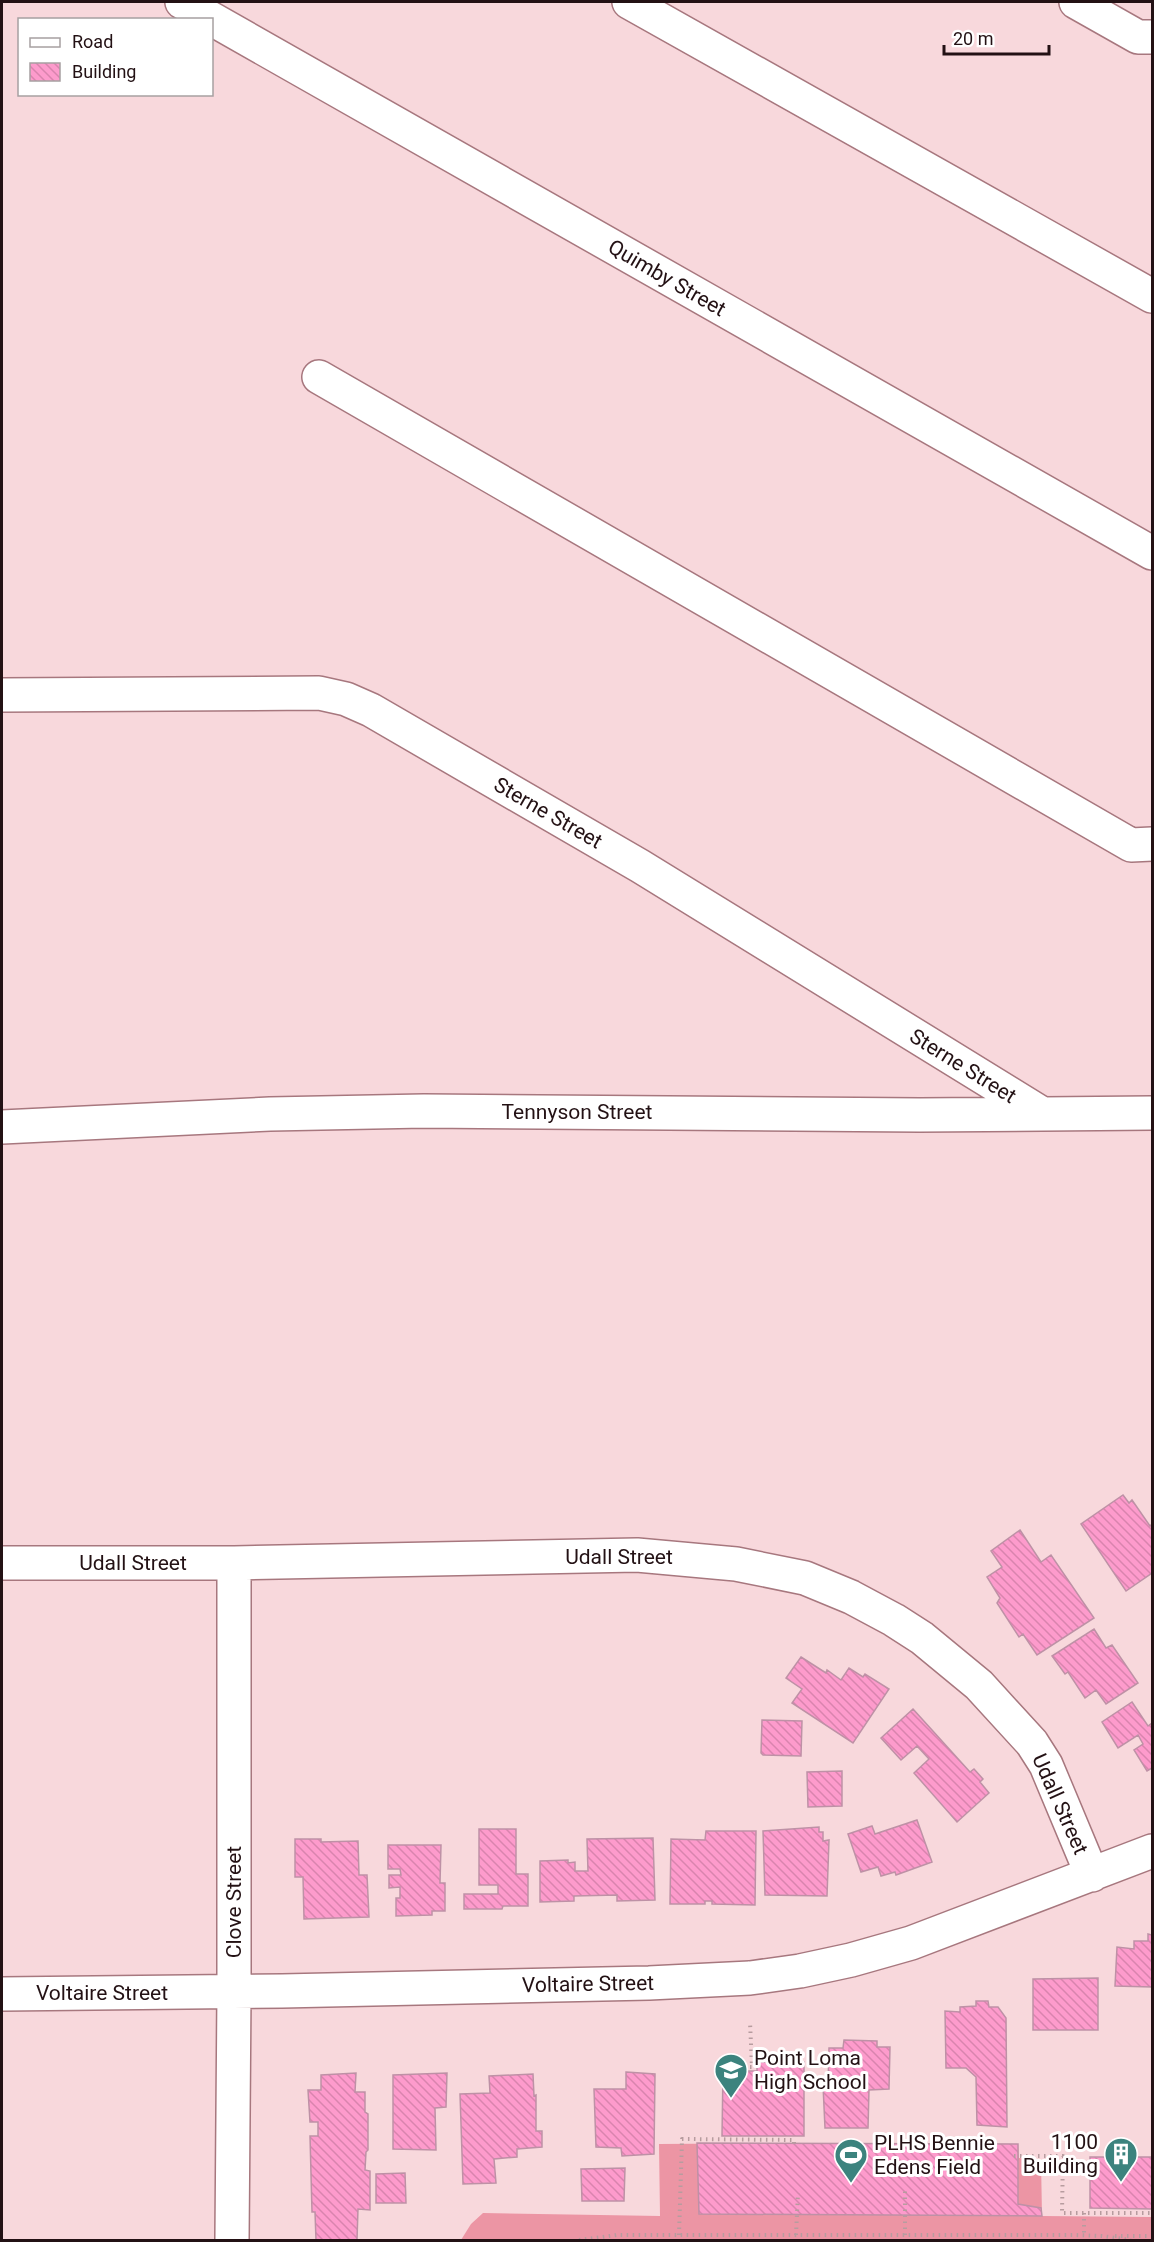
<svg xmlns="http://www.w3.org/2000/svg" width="1154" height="2242" font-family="Roboto,sans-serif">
  <defs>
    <pattern id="building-back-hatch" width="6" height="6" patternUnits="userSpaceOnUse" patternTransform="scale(1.5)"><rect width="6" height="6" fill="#fd9bcc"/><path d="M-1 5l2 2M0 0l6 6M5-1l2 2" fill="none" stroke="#d984ae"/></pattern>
  </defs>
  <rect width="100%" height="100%" fill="#f8d8dc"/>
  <path fill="#ec95a4" d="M815 2143 1018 2144 1019 2158 1041 2160 1042 2216 1152 2217V2240H461L471 2224 483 2213 660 2216 659 2144Z"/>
  <path fill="url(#building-back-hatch)" stroke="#be91a6" stroke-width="1.5" d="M1123 1495 1129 1503 1132 1500 1150 1526 1152 1524V1573L1126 1591 1081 1524Z
    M1020 1530 1041 1562 1051 1555 1094 1618 1037 1655 1023 1634 1019 1637 997 1603 1000 1598 987 1577 1002 1567 991 1551Z
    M1094 1629 1106 1648 1112 1645 1138 1683 1106 1704 1096 1690 1085 1698 1068 1672 1065 1674 1052 1656Z
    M801 1657 826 1673 827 1670 841 1680 849 1668 863 1677 865 1674 889 1689 853 1743 792 1703 802 1689 786 1678Z
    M1132 1702 1148 1726 1152 1723V1768L1147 1771 1134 1750 1143 1744 1138 1735 1118 1748 1102 1722Z
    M913 1709 970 1772 974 1769 983 1779 980 1782 989 1793 957 1822 914 1773 929 1759 917 1746 901 1760 881 1738Z
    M762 1720 802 1721 801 1756 763 1755 761 1753Z
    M842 1771V1806L808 1807 807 1772Z
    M917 1820 932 1862 896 1875 895 1872 881 1876 878 1867 861 1872 848 1834 872 1826 875 1834Z
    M819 1827V1832H823V1841L829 1840 827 1896 765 1895 763 1831Z
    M479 1829H516V1874H528V1906H503L502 1909H464V1894H498V1885H479Z
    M706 1831H756L755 1905 712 1904V1901H705V1904H670L671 1839 705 1840Z
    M653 1838 655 1900 617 1901V1895L574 1896V1901L540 1902V1861L568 1860V1863L575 1862V1871H588L587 1839Z
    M295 1839H321V1842L358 1841 359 1875H367L369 1917 304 1919 303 1877H295Z
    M388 1845H441L440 1883H445V1911H432V1915L396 1916V1898H400V1887L389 1888V1875H401L400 1869H388Z
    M1148 1934 1152 1935V1987L1115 1986 1117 1947 1134 1949V1941H1148Z
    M1098 1978V2030H1033V1979Z
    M976 2001H988L989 2007H998L1006 2018 1007 2127 977 2125 976 2077 966 2068H946L945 2011 960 2012V2007L976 2006Z
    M844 2040 877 2041V2047H890L889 2089 869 2090 868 2128H825L823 2085H828L829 2048H843Z
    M757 2062H804V2136H722L723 2071H757Z
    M626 2072 655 2074 654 2154 622 2156 621 2148 596 2147 594 2089H626Z
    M356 2073 355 2092H365V2112L368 2114V2150L366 2152 365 2170 370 2171V2210L358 2209 357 2240H316L315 2212H312L310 2136H318V2122H310L308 2090H321V2075Z
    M447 2073 446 2107 435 2108 436 2150 393 2149V2075Z
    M533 2074 534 2096 536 2095V2131H542V2147L517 2149V2157L494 2159 496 2183 463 2184 460 2094 490 2093 489 2076Z
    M697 2143 1018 2144V2204L1041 2208 1042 2216 699 2214Z
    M1090 2157H1152V2209L1090 2208Z
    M625 2168 624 2201H582L581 2169Z
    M405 2173 406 2203H376V2174Z"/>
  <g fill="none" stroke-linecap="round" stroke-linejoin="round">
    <g stroke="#a7777e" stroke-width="36">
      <path id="minor" d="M182 2 1152 553
        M629 2 1152 296
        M1076 2 1138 37H1152
        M319 377 1131 845 1152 844
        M2 695 319 693 346 699 371 710 640 866 1041 1113
        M2 1127 270 1114 424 1111 920 1115 1152 1113
        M2 1563H234L637 1555 736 1564 805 1578 851 1597 894 1620 922 1638 979 1685 1032 1743 1046 1765 1092 1875
        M2 1994 282 1991 649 1983 750 1978 800 1971 851 1960 911 1943 1152 1851
        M232 2240 234 1992V1563"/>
    </g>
    <path stroke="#b79c9f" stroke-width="4" stroke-dasharray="1.5 4.5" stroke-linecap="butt" d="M730 2071V2067H752L750 2022
      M1014 2156H1063L1062 2213H1152
      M1084 2213V2236
      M679 2235 682 2139 794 2140V2146
      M796 2235 798 2193
      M905 2235V2191
      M1115 2236H1152
      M579 2240 617 2235H1074L1102 2236 1131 2240"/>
    <use href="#minor" stroke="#fff" stroke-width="33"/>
  </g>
  <defs>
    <g id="school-pin" transform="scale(1.725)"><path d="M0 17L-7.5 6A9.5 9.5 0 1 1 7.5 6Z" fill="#3c837e" stroke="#fff"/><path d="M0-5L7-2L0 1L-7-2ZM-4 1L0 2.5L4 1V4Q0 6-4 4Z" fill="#fff"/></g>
    <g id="building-pin" transform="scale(1.725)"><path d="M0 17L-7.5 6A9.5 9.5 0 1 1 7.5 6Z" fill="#3c837e" stroke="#fff"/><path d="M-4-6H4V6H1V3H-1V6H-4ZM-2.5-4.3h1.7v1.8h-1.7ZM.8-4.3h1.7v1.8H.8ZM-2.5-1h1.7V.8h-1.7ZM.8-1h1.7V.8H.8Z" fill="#fff"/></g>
    <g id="stadium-pin" transform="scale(1.725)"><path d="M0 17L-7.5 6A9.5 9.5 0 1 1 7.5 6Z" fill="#3c837e" stroke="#fff"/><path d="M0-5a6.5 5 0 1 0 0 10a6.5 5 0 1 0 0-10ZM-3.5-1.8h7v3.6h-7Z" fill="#fff"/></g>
  </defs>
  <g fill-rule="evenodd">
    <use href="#school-pin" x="731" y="2070"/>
    <use href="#building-pin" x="1121" y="2154"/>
    <use href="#stadium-pin" x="851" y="2155"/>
  </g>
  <g text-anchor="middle" stroke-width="6" stroke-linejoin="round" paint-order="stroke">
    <g font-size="21" fill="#231114" stroke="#fff">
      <text transform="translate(667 278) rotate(30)" y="7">Quimby Street</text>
      <text transform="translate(548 813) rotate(30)" y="7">Sterne Street</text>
      <text transform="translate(963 1066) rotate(32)" y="7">Sterne Street</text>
      <text x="577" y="1119">Tennyson Street</text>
      <text x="619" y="1564">Udall Street</text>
      <text x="133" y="1570">Udall Street</text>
      <text transform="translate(1060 1804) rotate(66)" y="7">Udall Street</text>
      <text transform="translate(234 1902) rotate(-90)" y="7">Clove Street</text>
      <text transform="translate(588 1984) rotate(-1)" y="7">Voltaire Street</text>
      <text x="102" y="2000">Voltaire Street</text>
    </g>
    <g font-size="21" fill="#231114" stroke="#fff" text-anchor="start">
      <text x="754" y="2065">Point Loma<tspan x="754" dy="24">High School</tspan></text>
      <text x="1098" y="2149" text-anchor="end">1100<tspan x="1098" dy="24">Building</tspan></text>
      <text x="874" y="2150">PLHS Bennie<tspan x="874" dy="24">Edens Field</tspan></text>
    </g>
  </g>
  <rect width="1154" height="2242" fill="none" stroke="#231114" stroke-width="6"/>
  <rect x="18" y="18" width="195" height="78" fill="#ffffff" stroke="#a7a0a1" stroke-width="1.5"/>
  <rect x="30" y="38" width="30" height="9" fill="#ffffff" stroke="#a7a0a1" stroke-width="1.5"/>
  <text x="72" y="48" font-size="18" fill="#231114">Road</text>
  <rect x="30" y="63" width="30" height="18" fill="url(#building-back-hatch)" stroke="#a7a0a1" stroke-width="1.5"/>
  <text x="72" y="78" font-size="18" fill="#231114">Building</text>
  <path d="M944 45v9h105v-9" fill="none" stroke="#231114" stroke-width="3"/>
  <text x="953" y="45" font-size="18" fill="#231114" stroke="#ffffff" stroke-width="4.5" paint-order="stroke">20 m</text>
</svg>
